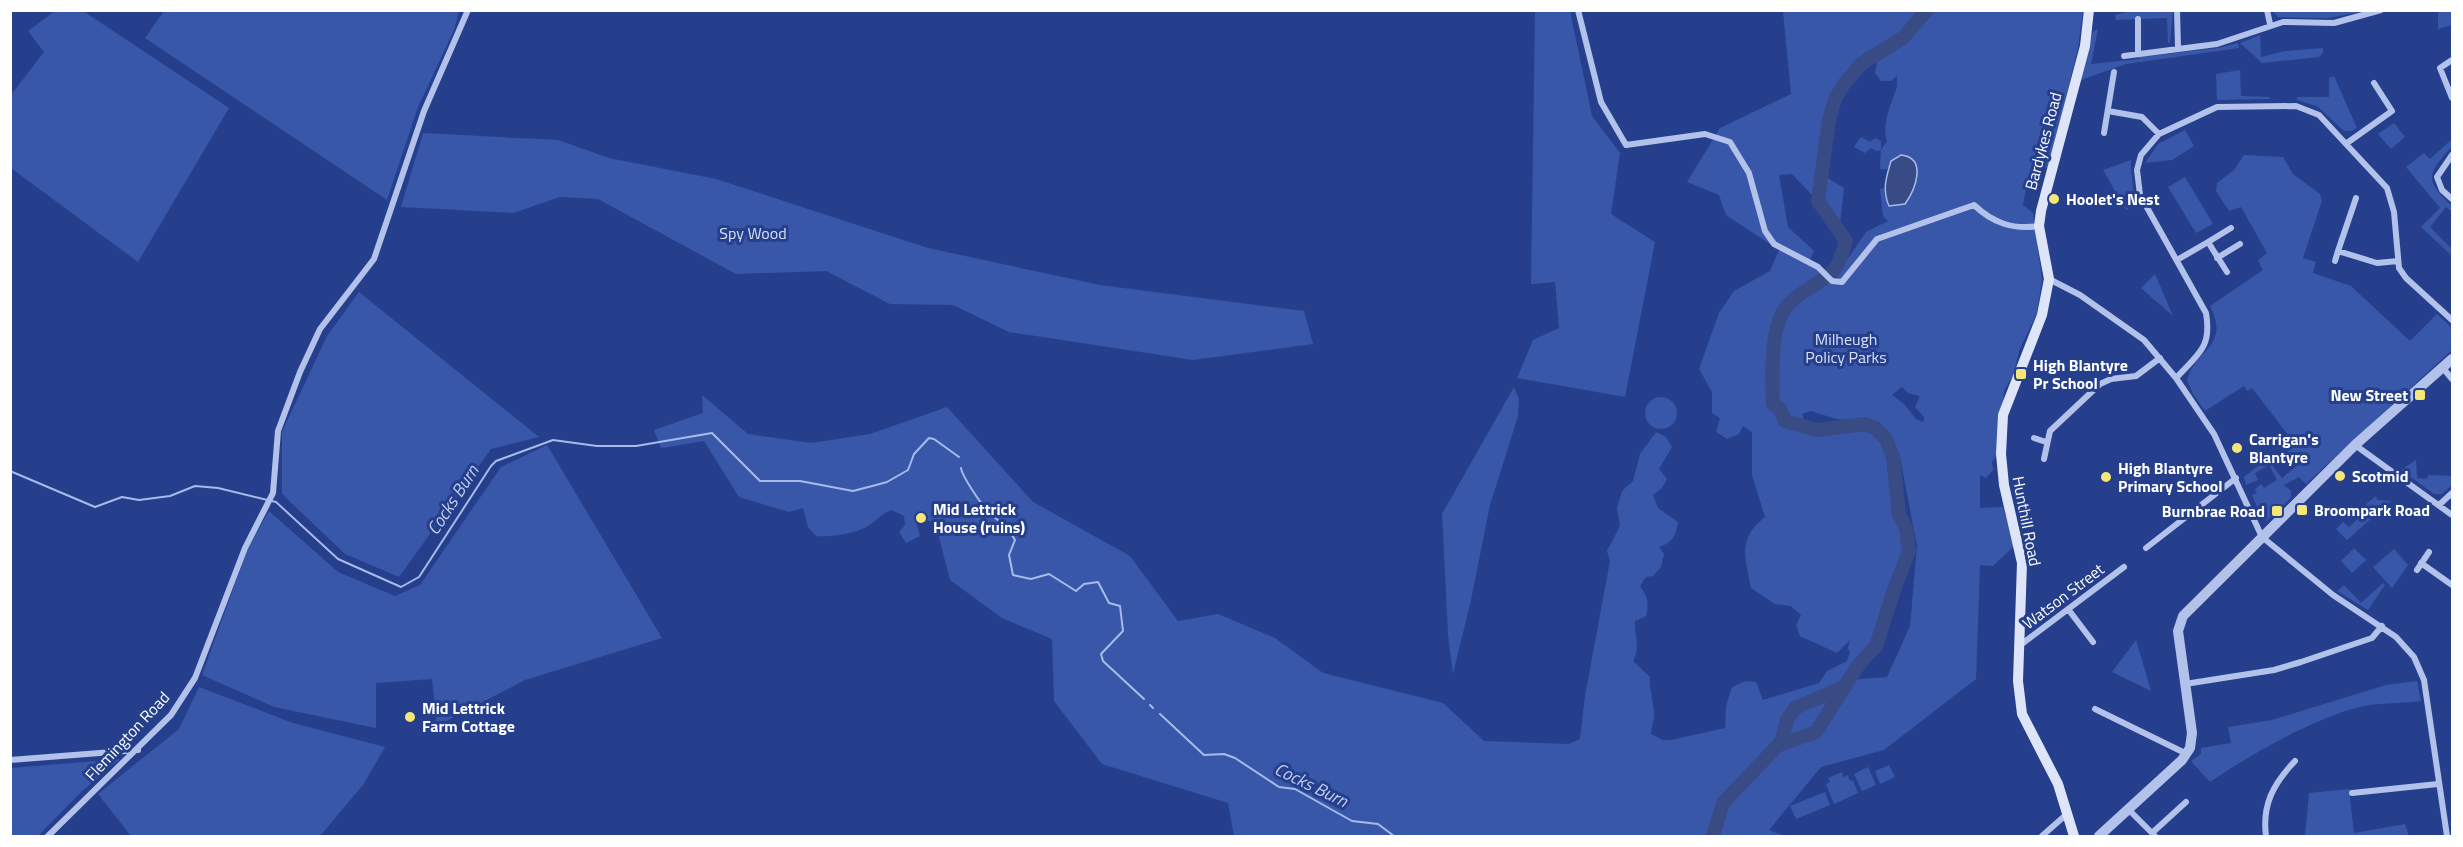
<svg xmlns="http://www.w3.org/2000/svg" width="2463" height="847" font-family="'Titillium Web',sans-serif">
  <rect width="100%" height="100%" fill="#253f8c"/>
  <path fill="#3957a9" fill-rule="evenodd" d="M2328 10 2366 11 2328 18 2278 17 2272 11Z
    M55 11H83L229 108 138 262 11 168V95L44 52 28 31Z
    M164 11V10L459 11 454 30 418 107 387 200 145 38Z
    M1535 11H1570L1592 116 1620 153 1611 214 1655 242 1625 397 1517 378 1533 340 1559 328 1555 282 1531 284Z
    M1783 11H2083L2078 48 2049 167 2029 173 2023 205 2033 213 2042 279 2037 313 2019 351 2014 373 2004 391 1999 450 1992 462 1993 470 1986 478 1980 475V508L2003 507 2014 546 1993 566 1980 565 1976 679 1884 750 1821 767 1769 830 1784 836H1234L1228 803 1102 764 1054 701 1052 639 1002 618 950 580 935 522 915 518 920 536 906 543 899 532 905 525 904 516 892 510C882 513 876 521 868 526 855 534 831 537 816 536L808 527 803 508 789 512 739 497 704 441 661 448 654 430 703 413 702 395 748 434 811 443 870 434 947 407 1033 502 1130 556 1178 621 1218 614 1275 638 1323 673 1443 703 1484 741 1569 744 1580 739 1585 696 1610 561 1607 551 1620 526 1617 508 1622 491 1633 481 1640 454 1656 432 1666 437 1672 447 1659 469 1667 479 1662 488 1653 495 1658 508 1678 522C1676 536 1672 543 1659 547L1664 554 1661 567 1653 576 1646 577 1640 586C1648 597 1649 603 1646 616L1635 621C1634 636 1641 647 1633 661L1650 677C1649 691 1654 701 1654 715 1654 721 1651 727 1651 734L1663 740H1671L1725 728 1726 706 1732 687 1746 681 1756 682 1763 700 1819 683 1827 671 1847 661 1850 652 1848 648 1850 640 1837 653 1800 636 1796 625 1801 615 1791 606 1775 604 1751 588C1745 556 1737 539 1765 517L1752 475V432L1743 426 1739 434 1727 439 1716 432 1720 418 1712 413V392L1699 369 1719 313 1734 291 1770 271 1779 250 1726 215 1719 195 1687 182 1720 128 1791 94ZM1875 55 1877 62 1875 73 1881 81H1891L1897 76C1896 81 1898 86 1896 90 1891 104 1881 126 1887 141L1881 150V141L1875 138 1870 142 1861 137 1854 147 1865 153 1871 148 1876 151 1881 150 1880 169H1889L1892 161 1911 158 1916 164 1885 197 1884 188 1880 189 1883 216 1888 221 1866 232 1837 274 1839 284 1809 262 1814 251 1788 227 1779 175 1792 174 1840 224 1844 188 1826 177 1844 75ZM1902 387 1908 393 1920 396 1915 407 1924 417V422L1917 420 1904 404 1892 395ZM1811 411 1836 419 1879 422 1886 429 1900 457 1917 546 1910 626 1887 677 1848 680 1860 663 1877 645 1876 640 1909 551 1906 528 1899 515 1893 457 1886 439 1876 429 1865 424 1822 430 1817 433 1808 430 1802 414Z
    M2129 11H2173L2170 42 2168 44 2167 18 2116 20 2115 15Z
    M2438 11H2452V25L2438 29Z
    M2098 29 2091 64 2139 59V57L2218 48 2238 43 2239 48 2126 64 2078 81 2093 31Z
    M2260 35 2261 57 2285 51 2323 48V53L2319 57 2262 63 2240 43Z
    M2240 70 2241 96 2270 97V99L2217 100 2216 74Z
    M2334 76 2357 128 2352 131H2344L2317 106 2297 100V97H2329V78Z
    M2394 123 2405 137 2391 149 2378 134Z
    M2185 130 2194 146 2172 160 2145 163 2158 144Z
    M423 133 558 140 609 158 716 179 928 248 1100 285 1304 311 1313 344 1193 360 1009 332 953 305 890 304 826 271 736 274 598 199 560 197 513 213 401 207Z
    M2452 139V146C2428 174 2423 179 2452 206V212L2446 207 2430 227 2452 249V256L2421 227 2440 208 2406 167 2424 153 2430 159Z
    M2244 155 2283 157 2293 174 2320 194 2322 201 2303 258 2316 262 2313 273 2351 286 2410 341 2437 314 2452 328V350L2306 484 2299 477 2284 485 2291 491V498L2266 521 2262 518 2252 495 2257 493 2255 489 2261 484 2264 488 2277 480 2269 465 2255 473 2258 480 2246 485 2244 477 2267 459 2282 478 2299 464 2284 447 2292 440 2252 388 2247 391 2244 386 2205 411 2193 394 2187 380C2195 349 2231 347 2210 306L2263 270 2258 260 2267 253 2241 207 2229 211 2216 191 2217 183 2234 170Z
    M2131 160C2130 175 2136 195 2133 206L2126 210 2103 170Z
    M2185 177 2213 224 2196 233 2168 187Z
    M2155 274 2173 316 2141 288Z
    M359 292 539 437 491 449 399 577 345 554 282 494V432L327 336Z
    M1514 387 1519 399 1518 416 1490 505 1471 600 1453 674 1448 635 1442 514Z
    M1645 413a16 16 0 1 1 32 0a16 16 0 1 1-32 0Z
    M547 445 662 638 525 680 437 726 432 679 376 683V728L274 707 202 675 248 548 269 511 338 572 395 596 420 585 501 467Z
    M2416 460 2417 478 2427 479 2428 475 2452 476V485L2442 494H2434L2401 470Z
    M2376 496 2377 500 2391 501 2347 540 2336 529 2343 522 2349 527 2364 513 2360 509Z
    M2354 548 2366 560 2352 573 2341 561Z
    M2394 549 2408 565 2392 588 2373 567Z
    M2383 583 2385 585 2368 610 2337 591 2344 585 2361 603Z
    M2136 640 2151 691 2112 672Z
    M2417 681 2421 701C2404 703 2386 703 2370 705 2324 712 2249 755 2210 782L2191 761 2201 754V748L2231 743 2228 727 2272 720 2386 685Z
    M199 687 293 723 385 747 363 785 320 836H131L98 794 179 729Z
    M120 759 82 791 38 836H11V768Z
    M1889 765 1895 777 1880 784 1875 771Z
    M1868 767 1876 785 1862 791 1854 774Z
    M1842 772 1843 777 1848 775 1850 781 1853 780 1858 793 1834 804 1826 784 1830 782 1828 778Z
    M2349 789 2354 833 2405 824 2409 836H2305L2309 793Z
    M1825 792 1830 805 1796 819 1790 806Z"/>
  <path fill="#384b84" stroke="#a7bbeb" stroke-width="1.5" d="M1901 155C1928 158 1915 190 1905 204L1889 206C1882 190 1886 178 1891 161Z"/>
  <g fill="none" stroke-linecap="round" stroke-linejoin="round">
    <path stroke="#a7bbeb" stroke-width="2" d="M961 468C962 476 982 506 989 512 1001 524 1006 524 1015 540L1009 555 1013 575 1031 579 1049 574 1076 591 1084 584 1098 582 1109 603 1120 606 1123 631 1101 654 1103 661 1144 699
      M10 471 95 507 122 497 139 500 170 496 195 486 218 488 276 502 338 559 401 587 419 577 491 466 496 461 553 440 597 446H636L712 433 760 481H800L853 491 876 485 887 482 908 470 914 454 929 438 934 439 959 457
      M1150 705 1153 708
      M1160 714 1204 755 1224 754 1235 758 1279 787 1295 789 1352 821 1378 824 1394 836"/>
    <path stroke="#384b84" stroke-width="14" d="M1777 746 1816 732 1847 683
      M1713 836 1723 803 1781 742 1787 720 1795 708 1844 687 1860 663 1876 646 1894 590 1909 551 1906 528 1899 515 1893 457 1886 439 1876 429 1865 424 1817 430 1785 421 1780 409 1773 404C1772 379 1770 335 1783 312 1794 293 1818 286 1833 271 1840 264 1843 250 1846 241L1818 201 1829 120 1835 99 1844 84 1861 64 1904 37 1927 10"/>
    <path stroke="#b3c2ea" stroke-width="6" d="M1578 10 1601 102 1626 145 1705 134 1730 142 1749 173 1765 231 1774 244 1818 267 1832 281 1842 282 1877 239 1974 205C1993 223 2013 230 2039 226
      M2177 10 2178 47
      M2267 10 2270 24
      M2138 19V53
      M2124 56 2217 44 2283 22 2334 23 2381 10
      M2452 60 2440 68 2452 98
      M2108 111 2142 117 2159 134
      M2104 133 2114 72
      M2347 143 2392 111 2374 83
      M2452 155 2437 177 2442 190 2452 199
      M2208 242 2231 228
      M2338 251 2356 198
      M2217 258 2240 244
      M2177 260 2208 242 2227 272
      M2335 261 2338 251 2377 263 2398 261
      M2049 279 2080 295 2144 340 2176 378 2214 434 2262 537 2333 595 2396 637 2414 657 2424 680 2447 836
      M2443 368 2452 379
      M2176 378C2198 354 2212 348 2206 313L2140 195 2137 170 2141 155 2159 134 2217 107 2296 106 2319 115 2387 188 2394 212 2399 268 2406 278 2452 320
      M2034 438 2046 442
      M2355 445 2452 515
      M2044 459 2050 431 2100 384 2111 379 2136 376 2160 358
      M2439 505 2452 493
      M2146 548 2236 478
      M2421 563 2452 585
      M2417 570 2429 552
      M2068 609 2093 642
      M2019 646 2124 567
      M2185 684 2274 670 2301 662 2372 638 2382 626
      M2095 709 2187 754
      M10 760 138 750
      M2352 793 2438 784
      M2128 809 2155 836
      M2152 833 2186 802
      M48 836 171 715 195 678 245 548 273 493 278 431 300 372 320 329 374 259 424 111 468 10
      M2042 836 2068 813
      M2266 836C2262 805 2273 784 2295 761"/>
    <path stroke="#b3c2ea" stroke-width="10" d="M2099 836 2182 760 2190 748 2192 733 2178 631 2183 616 2355 445 2452 359"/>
    <path stroke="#dee5f9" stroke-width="10" d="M2074 836 2058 784 2022 714 2018 681 2022 563 2004 485 2001 454 2003 415 2042 315 2049 279 2039 226 2041 211 2085 46 2089 10"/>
  </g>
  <g fill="#f5e777" stroke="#253f8c" stroke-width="2">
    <circle cx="2054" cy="199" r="6"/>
    <rect x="2015" y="368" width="12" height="12" rx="3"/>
    <rect x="2414" y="389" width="12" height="12" rx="3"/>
    <circle cx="2237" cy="448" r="6"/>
    <circle cx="2340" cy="476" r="6"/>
    <circle cx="2106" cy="477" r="6"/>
    <rect x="2296" y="504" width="12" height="12" rx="3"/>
    <rect x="2271" y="505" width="12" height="12" rx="3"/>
    <circle cx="921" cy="518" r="6"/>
    <circle cx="410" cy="717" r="6"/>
  </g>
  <g text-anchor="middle" stroke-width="6" stroke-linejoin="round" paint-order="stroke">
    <g font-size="16" fill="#fff" stroke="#253f8c">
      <text transform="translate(2043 141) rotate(-75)" y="6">Bardykes Road</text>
      <text transform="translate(2027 521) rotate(79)" y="6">Hunthill Road</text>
      <text transform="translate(2063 596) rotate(-37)" y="6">Watson Street</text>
      <text transform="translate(127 736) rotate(-47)" y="6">Flemington Road</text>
    </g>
    <g font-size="16" font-weight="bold" fill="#fff" stroke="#253f8c" text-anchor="start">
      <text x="2066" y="205">Hoolet's Nest</text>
      <text x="2033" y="371">High Blantyre<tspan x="2033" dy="18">Pr School</tspan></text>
      <text x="2408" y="401" text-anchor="end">New Street</text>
      <text x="2249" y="445">Carrigan's<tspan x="2249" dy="18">Blantyre</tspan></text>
      <text x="2118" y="474">High Blantyre<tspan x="2118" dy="18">Primary School</tspan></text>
      <text x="2352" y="482">Scotmid</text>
      <text x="933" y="515">Mid Lettrick<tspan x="933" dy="18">House (ruins)</tspan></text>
      <text x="2314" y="516">Broompark Road</text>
      <text x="2265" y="517" text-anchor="end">Burnbrae Road</text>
      <text x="422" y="714">Mid Lettrick<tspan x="422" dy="18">Farm Cottage</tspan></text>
    </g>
    <g font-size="16" fill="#d8e0f8" stroke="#253f8c">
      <text x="753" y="239">Spy Wood</text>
      <text x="1846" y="345">Milheugh<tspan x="1846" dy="18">Policy Parks</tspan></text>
    </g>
    <g font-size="18" font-style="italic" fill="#bfcdf2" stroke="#253f8c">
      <text transform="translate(453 500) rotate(-57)" y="6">Cocks Burn</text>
      <text transform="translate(1311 785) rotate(26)" y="6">Cocks Burn</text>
    </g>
  </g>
  <rect width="2463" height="847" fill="none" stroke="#ffffff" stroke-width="24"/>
</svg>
